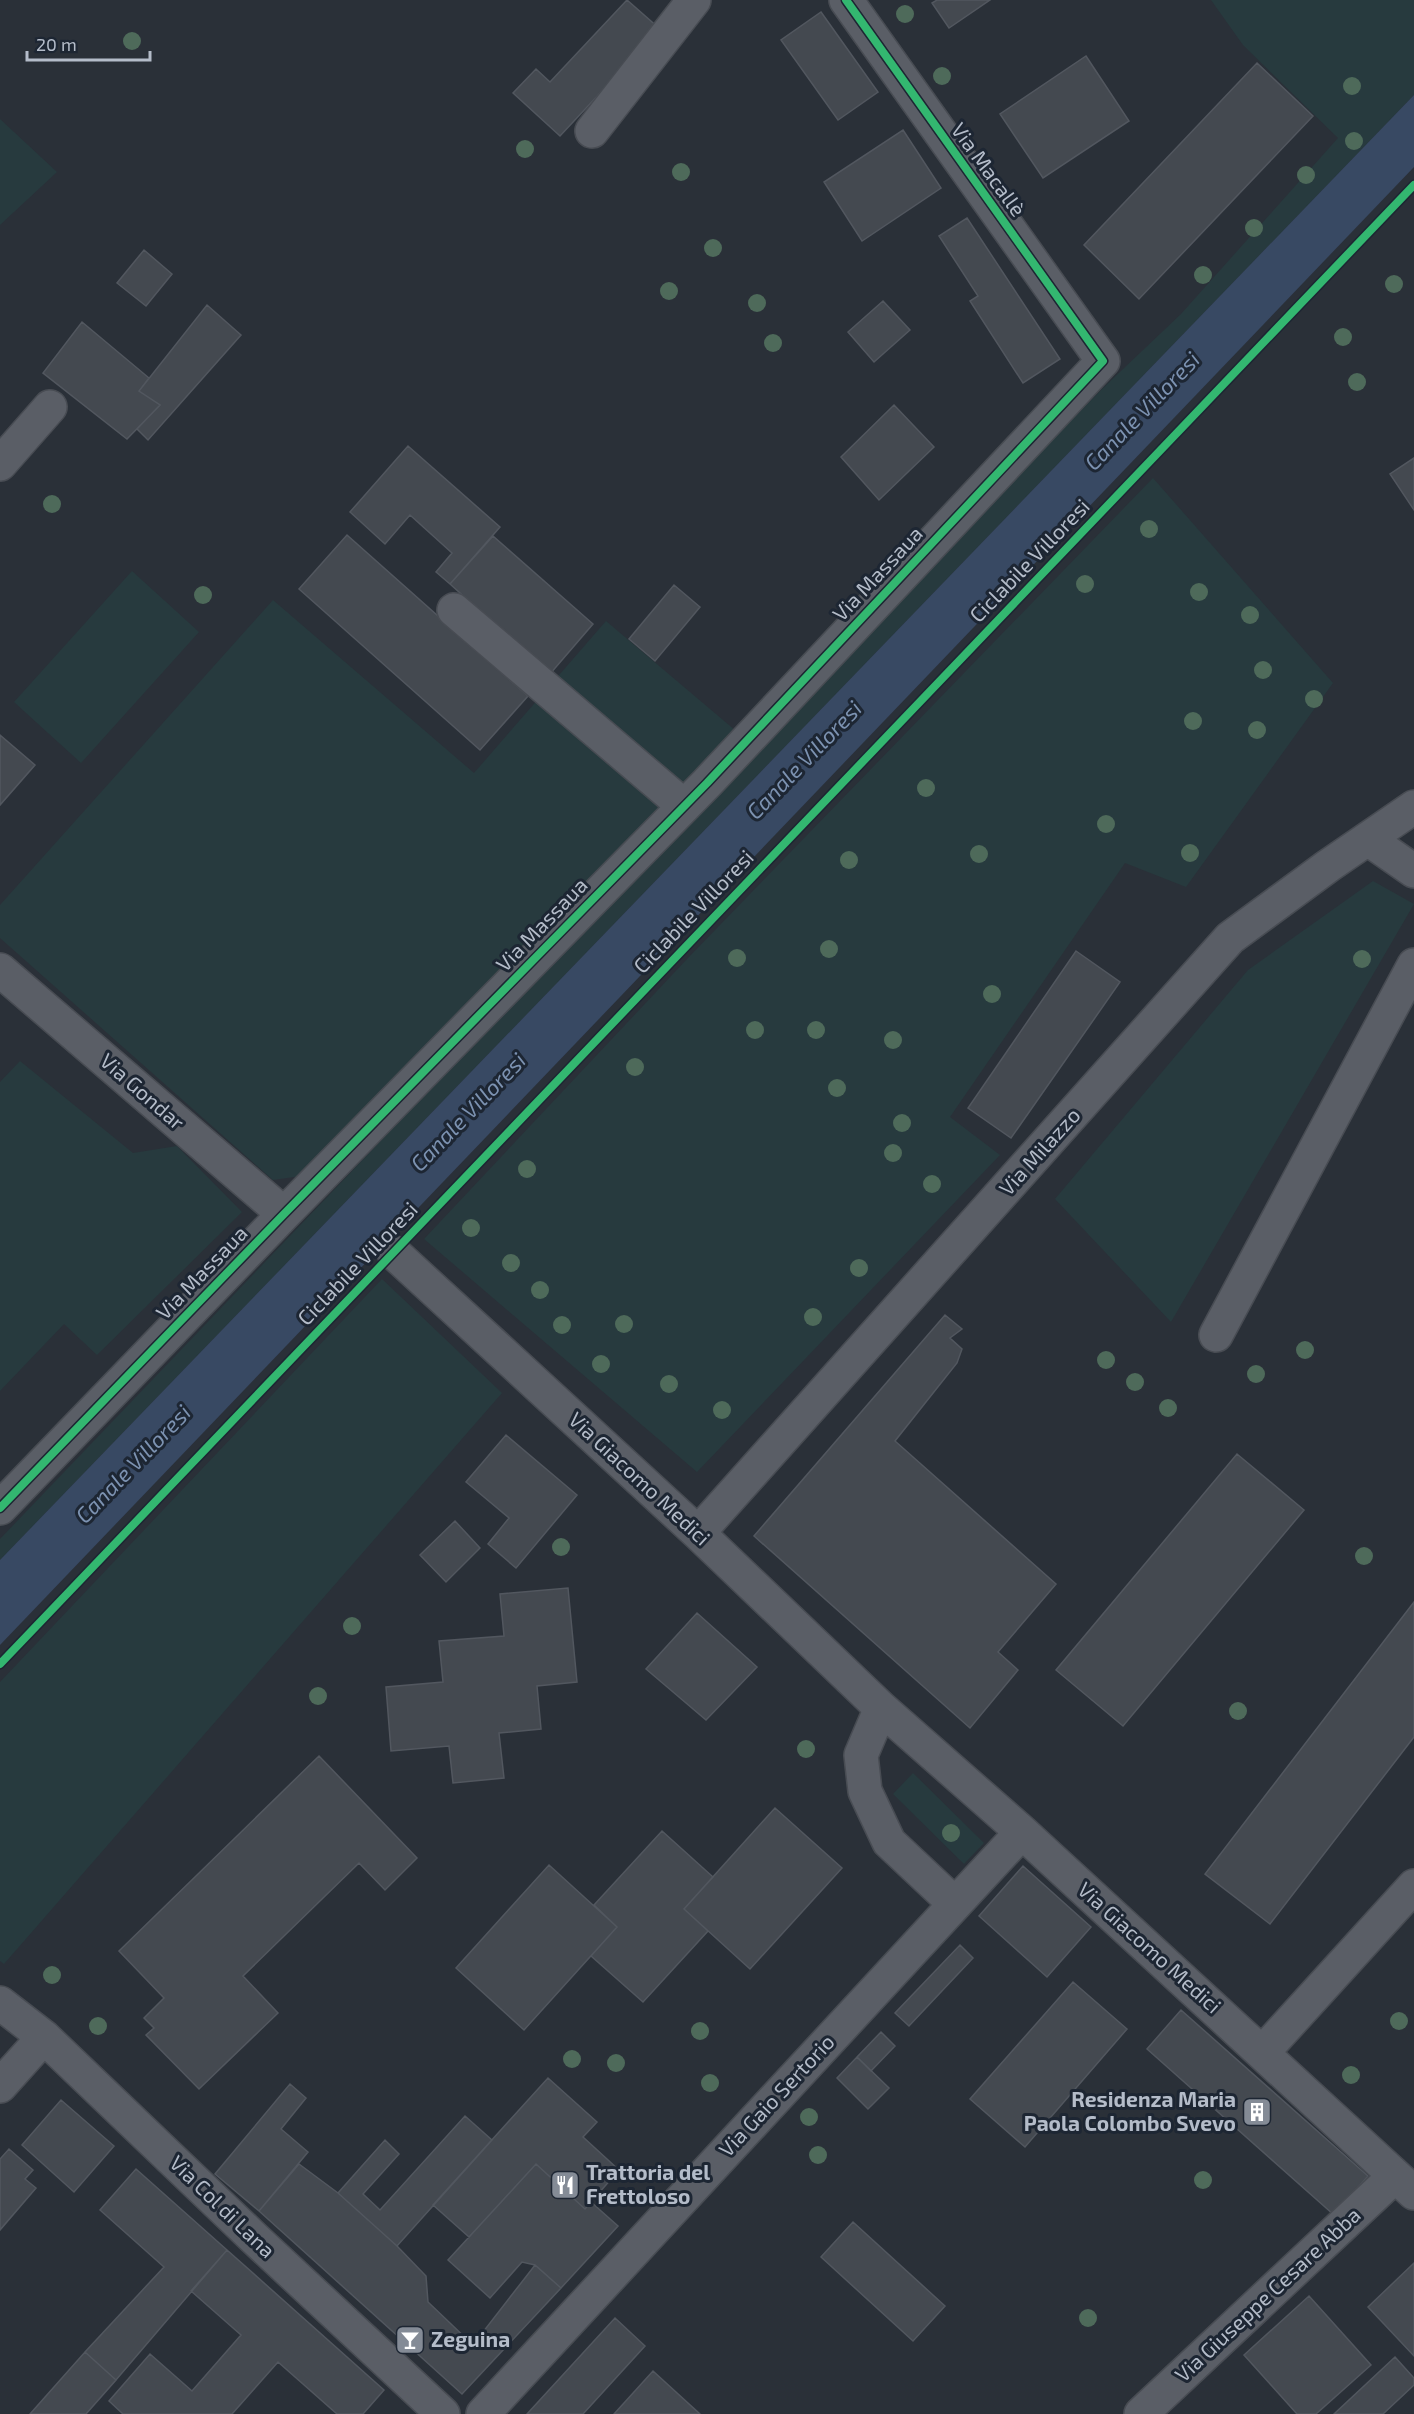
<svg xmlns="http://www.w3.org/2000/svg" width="1414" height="2414" font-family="'Exo 2',sans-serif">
  <rect width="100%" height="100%" fill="#2a3038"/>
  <path fill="#273a3e" d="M1211 0H1414V95L0 1560V1539L992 502 1102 389 1181 314 1338 138 1243 45Z
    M0 119 57 172 0 225Z
    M1153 478 1333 683 1186 887 1125 863 950 1117 1000 1155 697 1472 424 1239 688 958Z
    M132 571 199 632 81 763 14 702Z
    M273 600 474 773 606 621 736 731 308 1175 273 1180 0 938V905Z
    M1373 881 1414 904 1171 1322 1055 1199 1248 970Z
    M20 1061 133 1153 177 1146 242 1212 97 1355 64 1324 0 1391V1082Z
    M382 1279 502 1393 4 1964 0 1961V1682Z
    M913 1773 984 1843 964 1864 893 1794Z"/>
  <path fill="#384963" d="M1414 95V167L0 1645V1560Z"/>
  <path fill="#444950" stroke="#52575f" stroke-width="1.5" d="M627 0 660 29 560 136 513 93 536 69 550 82Z
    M937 0H990L949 28 932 3Z
    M821 12 878 92 838 120 781 40Z
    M1086 56 1129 121 1043 178 1000 114Z
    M1257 63 1313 116 1139 299 1084 245Z
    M903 130 941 188 862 241 824 182Z
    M967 218 1060 359 1023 383 970 301 978 296 939 236Z
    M144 250 172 274 146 306 117 283Z
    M883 301 910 330 874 362 848 332Z
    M207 305 241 335 148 440 137 429 160 405 139 391Z
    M82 322 149 378 139 391 160 405 127 439 43 373Z
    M894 405 934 447 879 500 841 457Z
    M408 446 500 527 450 584 436 572 452 553 410 515 385 544 350 512Z
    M1414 458V510L1390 474Z
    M347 535 528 696 480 750 299 589Z
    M493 536 593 624 550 674 450 584Z
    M674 585 700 607 655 661 629 639Z
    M0 735 35 765 0 805Z
    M1076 951 1120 982 1011 1138 968 1108Z
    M945 1315 962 1329 950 1338 962 1349 957 1363 895 1441 1056 1584 998 1652 1018 1670 970 1728 754 1536Z
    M506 1435 577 1495 516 1568 488 1544 509 1518 466 1482Z
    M1237 1454 1304 1510 1123 1726 1056 1670Z
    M455 1521 480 1548 446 1582 420 1555Z
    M568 1588 577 1682 537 1686 541 1729 499 1733 504 1778 453 1783 449 1746 391 1751 386 1687 443 1682 439 1641 504 1636 500 1594Z
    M1414 1602V1737L1270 1924 1205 1874Z
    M697 1613 757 1667 706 1720 646 1669Z
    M319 1756 417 1858 385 1890 359 1863 243 1976 278 2013 199 2089 146 2035 154 2028 144 2018 164 1998 119 1951Z
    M775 1808 842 1868 750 1969 684 1909Z
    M662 1831 713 1877 684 1909 708 1931 643 2002 591 1956 617 1927 594 1905Z
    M549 1865 617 1927 524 2030 456 1968Z
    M1023 1866 1091 1927 1047 1977 979 1916Z
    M960 1945 973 1958 909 2026 895 2013Z
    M1073 1982 1127 2029 1025 2147 970 2099Z
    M1181 2010 1368 2176 1334 2215 1147 2049Z
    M881 2032 895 2046 871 2071 857 2057Z
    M857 2057 889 2088 868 2109 837 2078Z
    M548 2078 597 2122 583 2137 619 2170 585 2209 536 2164 469 2237 433 2205Z
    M290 2084 306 2098 281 2129 308 2152 259 2211 215 2174Z
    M61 2100 114 2146 74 2192 22 2145Z
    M465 2116 492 2140 397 2246 338 2193 385 2140 399 2154 363 2194 380 2210Z
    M9 2149 33 2170 25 2179 36 2188 0 2230V2159Z
    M299 2164 338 2193 397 2246 426 2276 428 2302 473 2345 535 2265 561 2288 462 2394 259 2211Z
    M536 2164 585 2209 591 2202 618 2226 561 2288 535 2265 522 2262 490 2298 448 2260Z
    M136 2169 227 2250 116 2380 85 2352 164 2267 100 2210Z
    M853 2222 945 2306 913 2341 821 2257Z
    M227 2250 384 2390 363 2414H337L278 2362 232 2414H123L109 2401 150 2354 192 2391 241 2335 191 2291Z
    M1414 2263V2356L1368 2307Z
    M1309 2296 1371 2365 1316 2414H1297L1244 2355Z
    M615 2318 645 2346 583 2414H527Z
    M85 2352 116 2380 86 2414H30Z
    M1395 2357 1414 2378V2385L1383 2414H1334Z
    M653 2371 700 2414H614Z"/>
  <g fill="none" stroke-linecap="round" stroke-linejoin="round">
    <g stroke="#484c53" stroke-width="36">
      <path id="minor" d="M592 131 694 0
        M0 464 50 407
        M454 610 684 806
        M1368 839 1414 871
        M0 970 284 1214
        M394 1253 698 1533 881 1708 1022 1832 1414 2193
        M1216 1335 1414 965
        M0 1508 284 1214 707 783 1103 361 846 0
        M698 1533 1230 938 1328 866 1414 807
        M881 1708 861 1755 865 1791 889 1842 955 1904
        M0 2003 44 2037 253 2237 443 2414
        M1263 2052 1414 1886
        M0 2086 44 2037
        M483 2414 1022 1832
        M1141 2414 1395 2176"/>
    </g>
    <use href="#minor" stroke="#5a5e66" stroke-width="33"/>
    <g stroke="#1d2633" stroke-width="11">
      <path id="cycleway" d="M0 1508 284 1214 707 783 1103 361 846 0
        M0 1664 1414 185"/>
    </g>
    <use href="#cycleway" stroke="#33b770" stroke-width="8"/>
  </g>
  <g fill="#4e6a5a">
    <circle cx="905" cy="14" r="9"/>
    <circle cx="132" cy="41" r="9"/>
    <circle cx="942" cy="76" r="9"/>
    <circle cx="1352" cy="86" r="9"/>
    <circle cx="1354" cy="141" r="9"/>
    <circle cx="525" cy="149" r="9"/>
    <circle cx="681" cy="172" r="9"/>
    <circle cx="1306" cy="175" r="9"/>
    <circle cx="1254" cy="228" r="9"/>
    <circle cx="713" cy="248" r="9"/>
    <circle cx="1203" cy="275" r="9"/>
    <circle cx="1394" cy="284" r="9"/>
    <circle cx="669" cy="291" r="9"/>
    <circle cx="757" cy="303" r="9"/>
    <circle cx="1343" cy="337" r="9"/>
    <circle cx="773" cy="343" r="9"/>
    <circle cx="1357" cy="382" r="9"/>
    <circle cx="52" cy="504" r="9"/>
    <circle cx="1149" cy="529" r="9"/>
    <circle cx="1085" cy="584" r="9"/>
    <circle cx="1199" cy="592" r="9"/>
    <circle cx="203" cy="595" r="9"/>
    <circle cx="1250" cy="615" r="9"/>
    <circle cx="1263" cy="670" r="9"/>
    <circle cx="1314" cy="699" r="9"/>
    <circle cx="1193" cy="721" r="9"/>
    <circle cx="1257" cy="730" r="9"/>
    <circle cx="926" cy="788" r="9"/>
    <circle cx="1106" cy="824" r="9"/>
    <circle cx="1190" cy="853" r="9"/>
    <circle cx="979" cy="854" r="9"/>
    <circle cx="849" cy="860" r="9"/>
    <circle cx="829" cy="949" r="9"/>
    <circle cx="737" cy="958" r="9"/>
    <circle cx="1362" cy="959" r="9"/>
    <circle cx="992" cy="994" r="9"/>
    <circle cx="755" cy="1030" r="9"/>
    <circle cx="816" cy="1030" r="9"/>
    <circle cx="893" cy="1040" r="9"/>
    <circle cx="635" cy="1067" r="9"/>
    <circle cx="837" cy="1088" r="9"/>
    <circle cx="902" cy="1123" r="9"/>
    <circle cx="893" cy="1153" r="9"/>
    <circle cx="527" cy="1169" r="9"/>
    <circle cx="932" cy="1184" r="9"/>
    <circle cx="471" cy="1228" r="9"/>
    <circle cx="511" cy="1263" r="9"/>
    <circle cx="859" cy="1268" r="9"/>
    <circle cx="540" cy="1290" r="9"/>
    <circle cx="813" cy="1317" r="9"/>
    <circle cx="624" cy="1324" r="9"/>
    <circle cx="562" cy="1325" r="9"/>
    <circle cx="1305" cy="1350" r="9"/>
    <circle cx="1106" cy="1360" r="9"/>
    <circle cx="601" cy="1364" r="9"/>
    <circle cx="1256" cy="1374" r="9"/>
    <circle cx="1135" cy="1382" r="9"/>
    <circle cx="669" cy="1384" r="9"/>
    <circle cx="1168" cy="1408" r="9"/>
    <circle cx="722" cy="1410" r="9"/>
    <circle cx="561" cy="1547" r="9"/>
    <circle cx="1364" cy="1556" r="9"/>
    <circle cx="352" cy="1626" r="9"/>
    <circle cx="318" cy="1696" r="9"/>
    <circle cx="1238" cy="1711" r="9"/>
    <circle cx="806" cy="1749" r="9"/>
    <circle cx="951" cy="1833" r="9"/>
    <circle cx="52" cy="1975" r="9"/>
    <circle cx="1399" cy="2021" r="9"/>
    <circle cx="98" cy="2026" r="9"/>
    <circle cx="700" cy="2031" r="9"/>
    <circle cx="572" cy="2059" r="9"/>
    <circle cx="616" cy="2063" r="9"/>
    <circle cx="1351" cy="2075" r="9"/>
    <circle cx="710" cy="2083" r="9"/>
    <circle cx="809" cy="2117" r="9"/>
    <circle cx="818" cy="2155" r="9"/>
    <circle cx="1203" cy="2180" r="9"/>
    <circle cx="1088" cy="2318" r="9"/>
  </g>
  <defs>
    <g id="building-square" transform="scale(1.5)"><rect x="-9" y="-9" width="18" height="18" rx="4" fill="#848b96" stroke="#1d2633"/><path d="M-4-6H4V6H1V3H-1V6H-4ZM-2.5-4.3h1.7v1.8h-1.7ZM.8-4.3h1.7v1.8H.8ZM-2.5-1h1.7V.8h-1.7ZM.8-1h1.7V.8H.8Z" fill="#fff"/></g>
    <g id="restaurant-square" transform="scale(1.5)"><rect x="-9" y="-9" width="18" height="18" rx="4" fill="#848b96" stroke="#1d2633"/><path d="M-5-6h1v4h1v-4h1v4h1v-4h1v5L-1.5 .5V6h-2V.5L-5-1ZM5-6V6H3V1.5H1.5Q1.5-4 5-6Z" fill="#fff"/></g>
    <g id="bar-square" transform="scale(1.5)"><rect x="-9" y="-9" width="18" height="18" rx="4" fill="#848b96" stroke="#1d2633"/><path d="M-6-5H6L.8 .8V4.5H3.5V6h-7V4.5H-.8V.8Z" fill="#fff"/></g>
  </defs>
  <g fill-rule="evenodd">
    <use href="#building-square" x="1257" y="2112"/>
    <use href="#restaurant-square" x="565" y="2185"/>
    <use href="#bar-square" x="410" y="2340"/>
  </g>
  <g text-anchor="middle" stroke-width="6" stroke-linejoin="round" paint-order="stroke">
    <g font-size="21" fill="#b4bcc9" stroke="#1d2633">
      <text transform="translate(988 170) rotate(54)" y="7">Via Macallè</text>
      <text transform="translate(1030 561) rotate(-46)" y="7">Ciclabile Villoresi</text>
      <text transform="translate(878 574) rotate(-47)" y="7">Via Massaua</text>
      <text transform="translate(694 912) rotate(-46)" y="7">Ciclabile Villoresi</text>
      <text transform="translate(542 925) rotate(-46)" y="7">Via Massaua</text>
      <text transform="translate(142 1092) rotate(41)" y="7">Via Gondar</text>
      <text transform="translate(1040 1152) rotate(-48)" y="7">Via Milazzo</text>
      <text transform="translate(358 1264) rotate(-46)" y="7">Ciclabile Villoresi</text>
      <text transform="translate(202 1273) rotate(-46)" y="7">Via Massaua</text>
      <text transform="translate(639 1479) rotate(43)" y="7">Via Giacomo Medici</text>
      <text transform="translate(1149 1948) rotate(42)" y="7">Via Giacomo Medici</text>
      <text transform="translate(777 2096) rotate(-47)" y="7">Via Gaio Sertorio</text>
      <text transform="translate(222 2207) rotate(44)" y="7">Via Col di Lana</text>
      <text transform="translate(1268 2295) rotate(-43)" y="7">Via Giuseppe Cesare Abba</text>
    </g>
    <g font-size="21" font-weight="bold" fill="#b4bcc9" stroke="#1d2633" text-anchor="start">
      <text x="1236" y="2107" text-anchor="end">Residenza Maria<tspan x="1236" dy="24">Paola Colombo Svevo</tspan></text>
      <text x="586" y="2180">Trattoria del<tspan x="586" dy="24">Frettoloso</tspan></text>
      <text x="431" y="2347">Zeguina</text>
    </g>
    <g font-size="22" font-style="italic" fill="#7c92b1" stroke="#1d2633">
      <text transform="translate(1142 411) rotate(-46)" y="8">Canale Villoresi</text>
      <text transform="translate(804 760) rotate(-46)" y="8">Canale Villoresi</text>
      <text transform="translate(468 1112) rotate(-46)" y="8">Canale Villoresi</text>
      <text transform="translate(133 1464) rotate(-46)" y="8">Canale Villoresi</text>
    </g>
  </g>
  <path d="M27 51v9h123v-9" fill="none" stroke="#b4bcc9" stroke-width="3"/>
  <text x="36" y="51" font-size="18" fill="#b4bcc9" stroke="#1d2633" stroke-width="4.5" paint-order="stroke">20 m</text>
</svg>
